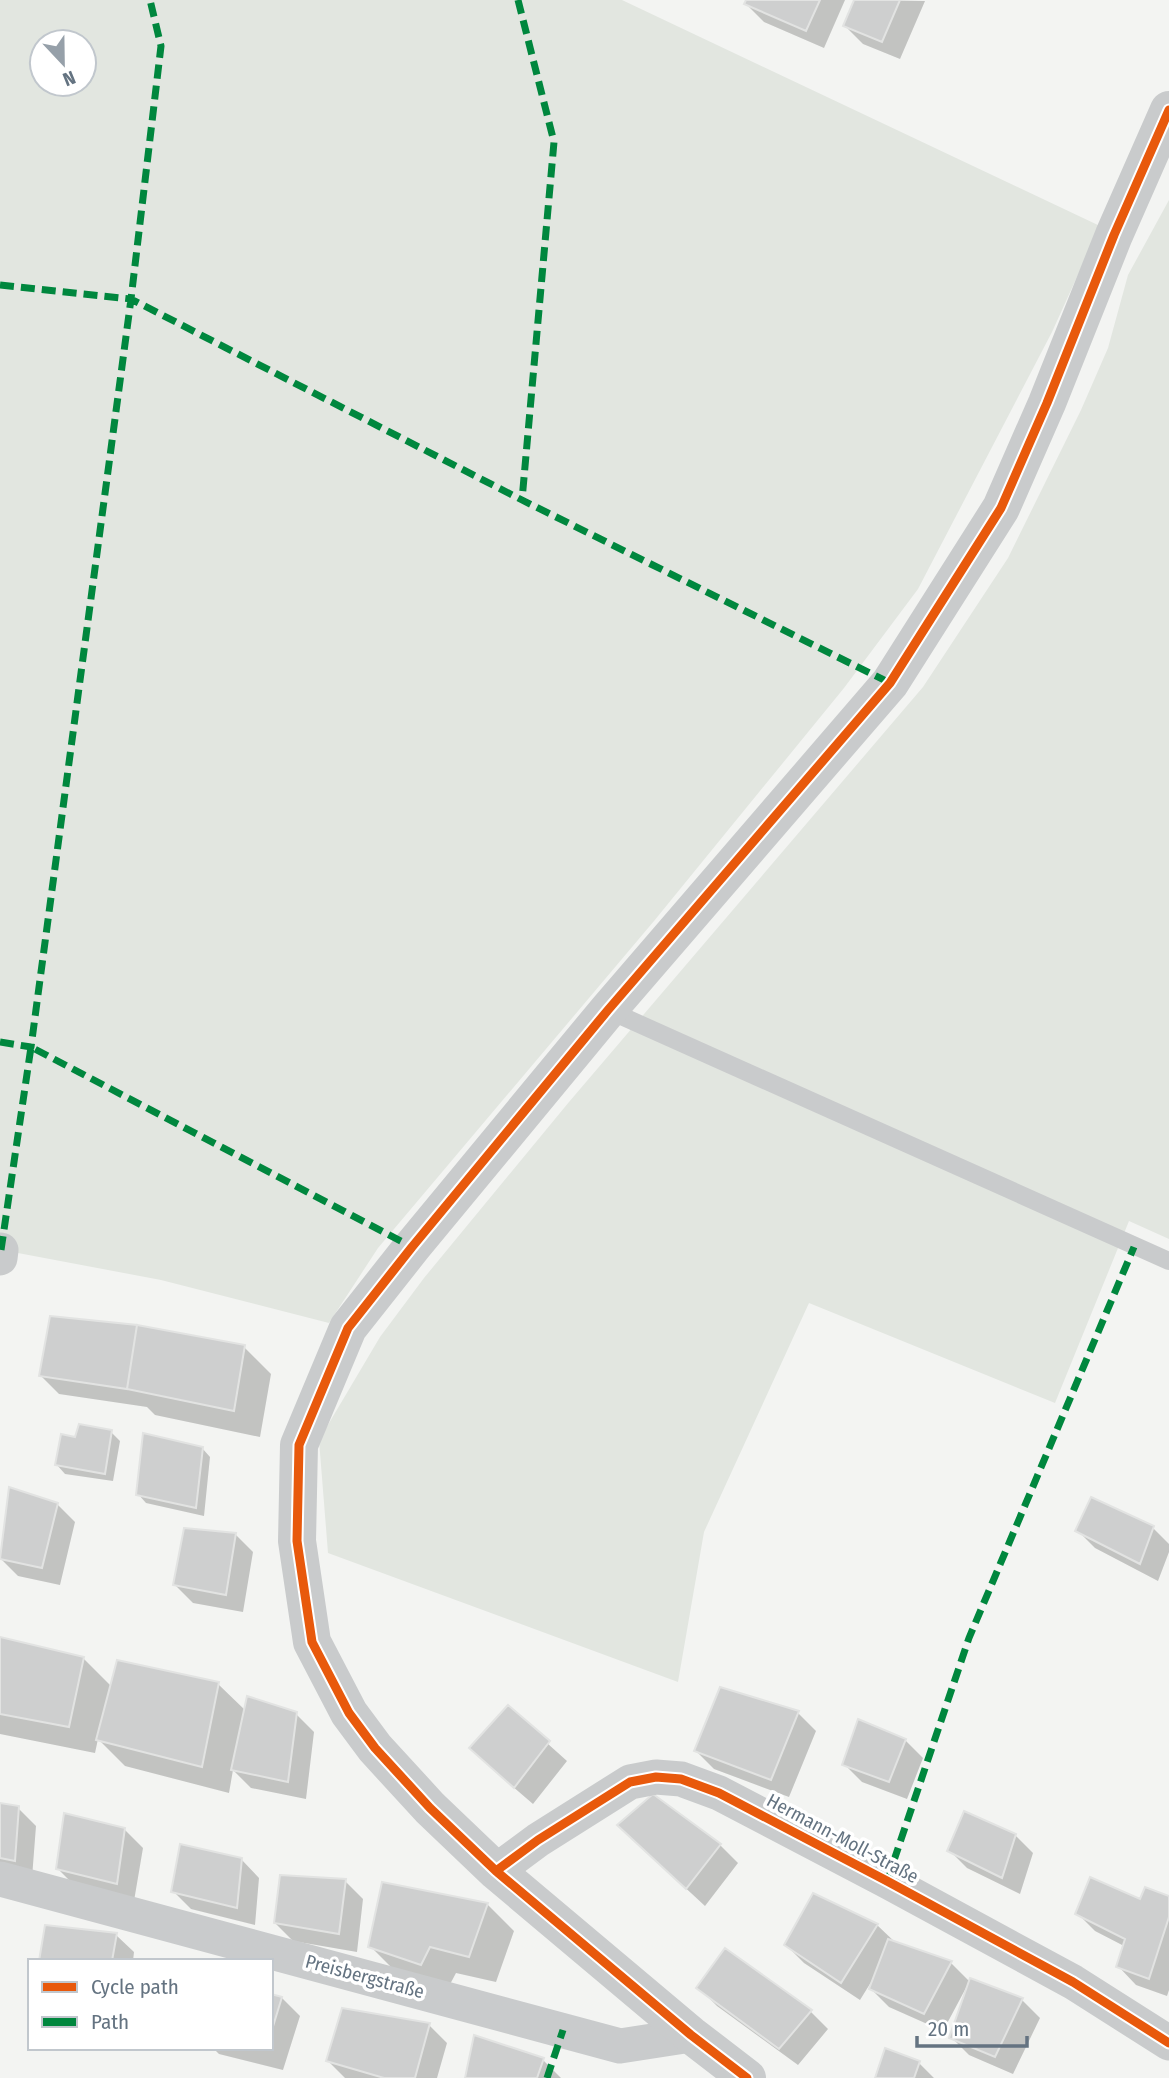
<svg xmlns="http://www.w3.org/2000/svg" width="1169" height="2078" font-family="'Fira Sans Condensed',sans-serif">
  <rect width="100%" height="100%" fill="#f3f4f2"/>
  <path fill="#e2e6e0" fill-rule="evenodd" d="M0 0H622L1100 226 1052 332 918 589 844 688 654 921 378 1248 329 1323 161 1280 2 1250 0 1258ZM42 42H84V84H42Z
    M1169 200V1239L1129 1221 1055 1403 809 1303 704 1532 678 1682 328 1553 319 1440 380 1337 424 1278 569 1102 923 687 1008 558 1081 410 1108 348 1128 275Z"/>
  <path fill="#0003" d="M748 0H845L824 48 764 22 746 4Z
    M856 0 925 1 900 59 863 44 845 26Z
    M244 1347 271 1374 260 1437 155 1415 147 1407 59 1394 41 1376Z
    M111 1432 120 1441 113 1481 65 1474 57 1465 76 1440Z
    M202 1448 210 1457 204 1516 146 1503 138 1494Z
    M57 1504 75 1522 60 1585 18 1576 0 1558Z
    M1153 1528 1169 1544V1552L1158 1581 1095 1548 1077 1530Z
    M235 1534 253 1552 243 1612 193 1603 175 1585Z
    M0 1639 83 1658 112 1687 218 1684 246 1711 296 1714 314 1732 306 1799 251 1788 233 1770 229 1793 125 1766 98 1739 95 1753 0 1734Z
    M508 1708 567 1761 533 1804 489 1766Z
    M798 1713 816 1731 789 1797 714 1769 696 1751Z
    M905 1740 923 1758 907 1799 862 1782 844 1764Z
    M0 1805 18 1808 36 1826 32 1878 0 1871Z
    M125 1830 143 1848 134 1901 76 1887 58 1869Z
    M1015 1835 1033 1853 1020 1894 967 1868 949 1850Z
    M637 1843 720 1845 738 1863 705 1906Z
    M241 1859 259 1878 255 1925 191 1909 173 1891Z
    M345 1881 363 1899 357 1952 293 1941 275 1923Z
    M1169 1897V1990L1167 1996 1136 1985 1118 1966 1124 1946 1095 1931 1077 1913Z
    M487 1904 514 1931 496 1982 456 1973 447 1990 397 1973 370 1946Z
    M877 1925 897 1944 951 1963 970 1982 1022 2000 1040 2018 1013 2074 969 2055 951 2037 969 1987 967 1986 943 2031 889 2007 871 1989 874 1980 873 1979 860 2000 804 1963 786 1945Z
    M116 1935 134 1952 133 1961H41Z
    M699 1988 810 2011 828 2029 798 2065 717 2006Z
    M271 1996 282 1998 300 2016 283 2070 219 2054 213 2048H271Z
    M429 2025 447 2043 437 2078H345L328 2061Z
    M476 2037 543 2060 561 2078H467Z
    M919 2063 934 2078H877Z"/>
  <path fill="#cecfcf" stroke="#e2e3e2" stroke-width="2" d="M746 0H820L806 31 744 4Z
    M854 0H900L882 42 843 26Z
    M50 1316 137 1325 127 1389 39 1376Z
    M137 1325 245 1345 234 1411 127 1389Z
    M79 1424 112 1430 105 1474 55 1465 61 1434 75 1437Z
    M143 1433 203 1447 196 1508 136 1495Z
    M9 1487 58 1503 42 1568 0 1559Z
    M1091 1497 1154 1526 1140 1564 1075 1531Z
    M184 1528 236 1533 226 1595 173 1585Z
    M0 1637 84 1657 69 1727 0 1714Z
    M117 1660 219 1682 202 1767 96 1740Z
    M720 1687 799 1711 771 1780 694 1751Z
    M247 1696 297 1712 288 1782 231 1770Z
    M508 1705 550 1741 514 1788 469 1748Z
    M858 1719 906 1739 889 1782 842 1765Z
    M653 1794 721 1844 686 1889 617 1825Z
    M0 1803 19 1806 15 1861 0 1858Z
    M964 1811 1016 1834 1002 1878 947 1851Z
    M64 1813 125 1828 117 1884 56 1869Z
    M180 1844 242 1858 237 1908 171 1892Z
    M280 1875 346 1879 339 1934 274 1923Z
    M1090 1877 1140 1899 1145 1887 1169 1896V1917L1149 1979 1116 1967 1125 1939 1075 1914Z
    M382 1882 488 1903 469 1957 430 1947 421 1965 368 1947Z
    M813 1893 878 1924 841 1983 784 1945Z
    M45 1925 117 1933 112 1961H39Z
    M888 1939 952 1961 924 2014 869 1989Z
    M725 1948 812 2010 779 2049 696 1988Z
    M970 1978 1023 1998 995 2057 949 2038Z
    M271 1994 282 1997 271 2033Z
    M342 2008 430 2023 415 2078H384L326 2061Z
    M474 2035 544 2058 537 2078H465Z
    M885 2048 920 2061 914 2078H875Z"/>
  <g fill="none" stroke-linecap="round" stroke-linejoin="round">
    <path stroke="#c9cbcc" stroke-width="18" d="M608 1010 1169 1261"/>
    <path stroke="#c9cbcc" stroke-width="35" d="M0 1258 1 1250
      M496 1871 538 1840 630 1782 656 1777 681 1779 719 1793 887 1881 1073 1982 1169 2043
      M0 1879 620 2046 691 2035"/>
    <path stroke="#c9cbcc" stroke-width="38" d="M747 2078 691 2035 496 1871 430 1808 375 1748 349 1713 312 1642 297 1541 299 1445 348 1328 412 1247 608 1010 890 683 1001 508 1047 403 1114 235 1169 110"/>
    <path stroke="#00873e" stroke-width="7" stroke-dasharray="14 7" stroke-linecap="butt" d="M518 0 554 142 522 500
      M0 285 131 299 522 500 890 683
      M0 1042 31 1047 131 299 161 46 150 0
      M1 1250 31 1047 412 1247
      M887 1881 969 1638 1134 1247
      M547 2078 563 2030"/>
    <g stroke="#fff" stroke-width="13">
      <path id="cycleway" d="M496 1871 538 1840 630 1782 656 1777 681 1779 719 1793 887 1881 1073 1982 1169 2043
        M747 2078 691 2035 496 1871 430 1808 375 1748 349 1713 312 1642 297 1541 299 1445 348 1328 412 1247 608 1010 890 683 1001 508 1047 403 1114 235 1169 110"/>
    </g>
    <use href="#cycleway" stroke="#e8590c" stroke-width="9"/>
  </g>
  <g text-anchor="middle" stroke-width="7" stroke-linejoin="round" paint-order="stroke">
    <g font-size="19" fill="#647381" stroke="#fff">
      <text transform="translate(843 1838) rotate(28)" y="7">Hermann-Moll-Straße</text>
      <text transform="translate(365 1976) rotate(15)" y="7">Preisbergstraße</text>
    </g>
  </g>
  <rect x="28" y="1959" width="245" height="91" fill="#ffffff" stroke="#c1c7cd" stroke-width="2"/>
  <rect x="42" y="1982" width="35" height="10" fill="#e8590c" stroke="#c1c7cd" stroke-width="2"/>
  <text x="91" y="1994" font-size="21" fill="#647381">Cycle path</text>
  <rect x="42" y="2017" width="35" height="10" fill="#00873e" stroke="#c1c7cd" stroke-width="2"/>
  <text x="91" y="2029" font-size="21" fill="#647381">Path</text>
  <g transform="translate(63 63) rotate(158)"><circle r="33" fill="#ffffff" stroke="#c1c7cd" stroke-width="2"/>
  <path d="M0-5L12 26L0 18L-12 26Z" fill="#96a0a9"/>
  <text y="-10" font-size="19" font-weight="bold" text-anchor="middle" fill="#647381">N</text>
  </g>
  <path d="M917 2036v10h110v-10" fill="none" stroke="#647381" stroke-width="3.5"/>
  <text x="928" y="2036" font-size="21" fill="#647381" stroke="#ffffff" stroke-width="5" paint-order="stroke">20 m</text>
</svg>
